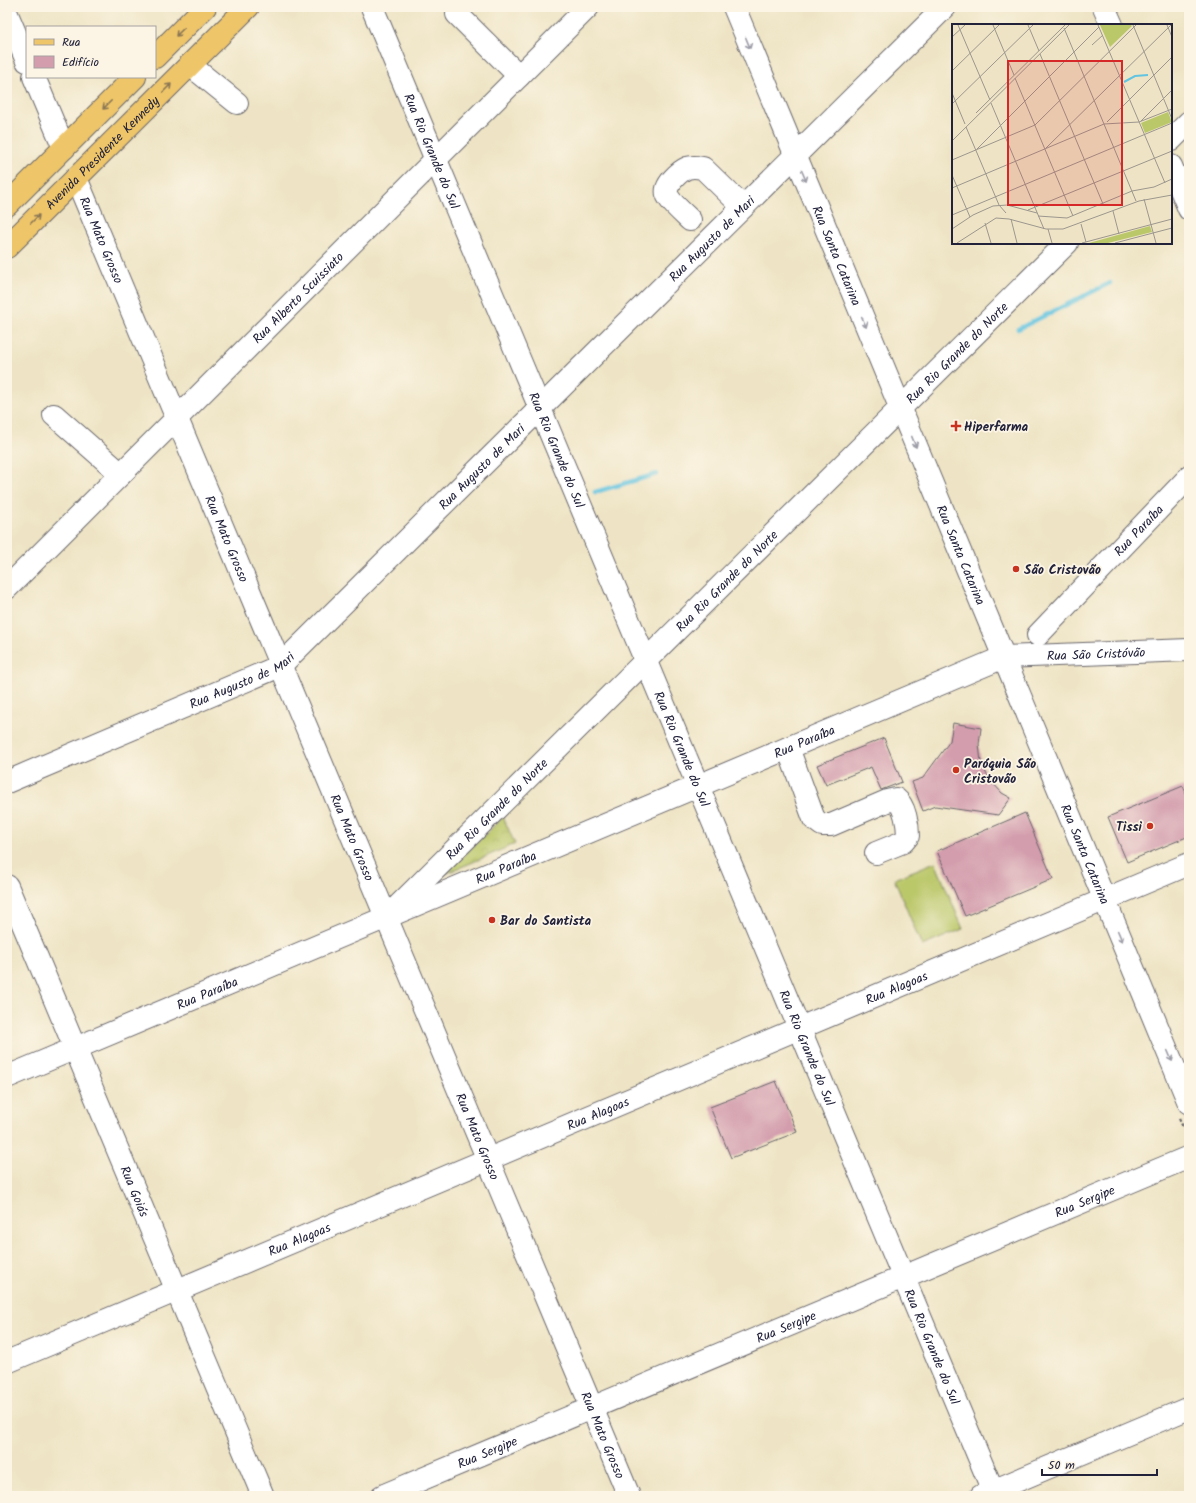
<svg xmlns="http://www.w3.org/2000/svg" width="1196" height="1503" font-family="Kalam,sans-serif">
  <defs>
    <pattern id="park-crowns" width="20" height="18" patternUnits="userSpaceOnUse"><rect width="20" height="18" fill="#bbc86a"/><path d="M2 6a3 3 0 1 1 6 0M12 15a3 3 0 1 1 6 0" fill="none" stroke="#a0ac5d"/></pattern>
  </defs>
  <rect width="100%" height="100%" fill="#fcf5e5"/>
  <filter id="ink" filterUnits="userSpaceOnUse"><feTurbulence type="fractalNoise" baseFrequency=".025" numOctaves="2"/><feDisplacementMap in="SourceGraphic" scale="8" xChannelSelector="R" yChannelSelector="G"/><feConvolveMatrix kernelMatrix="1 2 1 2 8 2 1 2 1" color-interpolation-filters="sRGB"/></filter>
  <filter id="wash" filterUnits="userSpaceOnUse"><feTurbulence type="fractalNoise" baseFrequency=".012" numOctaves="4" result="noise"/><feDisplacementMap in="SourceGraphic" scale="16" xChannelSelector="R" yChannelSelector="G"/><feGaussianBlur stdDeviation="0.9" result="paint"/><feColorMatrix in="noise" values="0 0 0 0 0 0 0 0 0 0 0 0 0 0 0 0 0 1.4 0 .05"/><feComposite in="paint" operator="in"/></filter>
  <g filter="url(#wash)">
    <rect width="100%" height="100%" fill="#eee4c5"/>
    <path fill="url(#park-crowns)" stroke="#6e7552" d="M503 817 515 844 445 874Z"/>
    <path fill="#bbc86a" stroke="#6e7552" d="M935 862 963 929 922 946 894 879Z"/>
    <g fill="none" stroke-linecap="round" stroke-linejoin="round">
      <path stroke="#62c4e0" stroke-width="4.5" d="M1018 329 1110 283
        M595 492 657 474"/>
    </g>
    <g id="blocks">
      <path fill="#d39dad" d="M953 723 981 728 979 744 981 763 989 779 1002 793 1011 798 998 815 935 806 923 811 912 782 923 778 950 741Z
        M884 738 902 782 881 790 871 767 826 785 817 765Z
        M1183 786 1189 800V836L1127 862 1108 817Z
        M1025 813 1053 879 965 916 937 851Z
        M776 1081 797 1132 731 1158 710 1107Z"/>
    </g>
  </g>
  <g filter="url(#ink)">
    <use href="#blocks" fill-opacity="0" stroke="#69666b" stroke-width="1"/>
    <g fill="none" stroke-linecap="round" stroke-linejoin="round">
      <g stroke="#69666b" stroke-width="24">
        <g id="minor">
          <path id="s1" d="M372 7 993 1491"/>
          <path id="s2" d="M734 7 1189 1103"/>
          <path d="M1104 7 1112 25"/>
          <path d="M7 14 27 61"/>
          <path d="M457 14 519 76"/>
          <path d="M190 65 237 103"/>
          <path d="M34 77 64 148"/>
          <path d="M1171 140 1189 122"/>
          <path d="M1171 166 1189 209"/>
          <path id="s3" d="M76 178 629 1496"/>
          <path d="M690 220C684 214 669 201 667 194 664 185 680 171 687 168 693 166 697 167 703 168L743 207"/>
          <path d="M54 415 121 474"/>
          <path id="s4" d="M7 588 588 7"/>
          <path id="s5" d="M1038 635 1189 477"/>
          <path d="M788 748 814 819 822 825H831L887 801 896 799C905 806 908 825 908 836L903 842 876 853"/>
          <path id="s6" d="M7 782 280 666 945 7"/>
          <path id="s7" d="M7 886 263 1496"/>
          <path id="s8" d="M394 910 1067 243"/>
          <path id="s9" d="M7 1077 1004 657 1189 650"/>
          <path id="s10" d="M7 1362 1189 864"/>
          <path id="s11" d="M382 1496 1189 1157"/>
          <path d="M981 1496 1189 1408"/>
        </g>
      </g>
      <g stroke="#69666b" stroke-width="24">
        <g id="major">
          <path d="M155 57 205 7"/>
          <path d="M7 205 135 77"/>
          <path id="s12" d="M7 247 248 7"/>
        </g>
      </g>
      <path stroke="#69666b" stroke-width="2.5" stroke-dasharray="3 3" stroke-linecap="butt" d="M1179 1118 1188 1139"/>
      <use href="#minor" stroke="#fff" stroke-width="22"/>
      <use href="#major" stroke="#eec569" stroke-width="22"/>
    </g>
    <defs><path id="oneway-shaft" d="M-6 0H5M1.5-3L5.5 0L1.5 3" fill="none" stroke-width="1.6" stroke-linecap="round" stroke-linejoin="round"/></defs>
    <g stroke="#887452">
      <use href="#oneway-shaft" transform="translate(180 32) rotate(135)"/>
      <use href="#oneway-shaft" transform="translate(167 88) rotate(-45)"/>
      <use href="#oneway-shaft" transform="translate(107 105) rotate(135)"/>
      <use href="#oneway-shaft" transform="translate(35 219) rotate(-45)"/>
    </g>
    <g stroke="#9c9ca7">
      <use href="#oneway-shaft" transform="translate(748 43) rotate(68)"/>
      <use href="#oneway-shaft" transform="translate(804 176) rotate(67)"/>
      <use href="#oneway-shaft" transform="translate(864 322) rotate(67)"/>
      <use href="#oneway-shaft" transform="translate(914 442) rotate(68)"/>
      <use href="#oneway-shaft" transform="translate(1120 936) rotate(67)"/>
      <use href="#oneway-shaft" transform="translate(1170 1056) rotate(67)"/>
    </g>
  </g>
  <g fill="#c8321e" stroke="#fcf5e5" stroke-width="1.5">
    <path d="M954 420h4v4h4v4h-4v4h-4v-4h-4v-4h4z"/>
    <circle cx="1016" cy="569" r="4"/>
    <circle cx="956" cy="770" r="4"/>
    <circle cx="1150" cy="826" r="4"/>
    <circle cx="492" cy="920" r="4"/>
  </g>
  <g text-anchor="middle" stroke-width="3.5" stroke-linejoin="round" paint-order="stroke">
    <g font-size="13" fill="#22223b" stroke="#fcf5e5">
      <text dy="5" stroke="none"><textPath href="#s1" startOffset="156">Rua Rio Grande do Sul</textPath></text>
      <text dy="5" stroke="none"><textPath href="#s12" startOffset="134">Avenida Presidente Kennedy</textPath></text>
      <text dy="5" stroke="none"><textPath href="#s6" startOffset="904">Rua Augusto de Mari</textPath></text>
      <text dy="5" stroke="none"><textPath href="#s3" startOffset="67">Rua Mato Grosso</textPath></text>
      <text dy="5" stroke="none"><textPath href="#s2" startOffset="269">Rua Santa Catarina</textPath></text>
      <text dy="5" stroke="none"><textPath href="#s4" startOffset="411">Rua Alberto Scuissiato</textPath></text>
      <text dy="5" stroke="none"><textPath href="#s8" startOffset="792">Rua Rio Grande do Norte</textPath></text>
      <text dy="5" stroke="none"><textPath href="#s1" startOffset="480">Rua Rio Grande do Sul</textPath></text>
      <text dy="5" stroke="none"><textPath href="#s6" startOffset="580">Rua Augusto de Mari</textPath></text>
      <text dy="5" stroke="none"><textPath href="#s5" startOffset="145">Rua Paraíba</textPath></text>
      <text dy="5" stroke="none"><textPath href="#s3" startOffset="391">Rua Mato Grosso</textPath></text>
      <text dy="5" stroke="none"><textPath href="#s2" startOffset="593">Rua Santa Catarina</textPath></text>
      <text dy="5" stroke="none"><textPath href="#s8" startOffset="468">Rua Rio Grande do Norte</textPath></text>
      <text dy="5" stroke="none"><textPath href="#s9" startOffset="1174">Rua São Cristóvão</textPath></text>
      <text dy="5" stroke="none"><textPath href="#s6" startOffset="256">Rua Augusto de Mari</textPath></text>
      <text dy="5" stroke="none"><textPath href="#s9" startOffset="865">Rua Paraíba</textPath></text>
      <text dy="5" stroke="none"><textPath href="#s1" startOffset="804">Rua Rio Grande do Sul</textPath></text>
      <text dy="5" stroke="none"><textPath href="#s8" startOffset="144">Rua Rio Grande do Norte</textPath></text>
      <text dy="5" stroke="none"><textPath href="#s3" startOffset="715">Rua Mato Grosso</textPath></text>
      <text dy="5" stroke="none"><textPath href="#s2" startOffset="917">Rua Santa Catarina</textPath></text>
      <text dy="5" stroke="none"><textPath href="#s9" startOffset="541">Rua Paraíba</textPath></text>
      <text dy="5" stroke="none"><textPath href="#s10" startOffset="965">Rua Alagoas</textPath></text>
      <text dy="5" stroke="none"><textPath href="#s9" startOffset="217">Rua Paraíba</textPath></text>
      <text dy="5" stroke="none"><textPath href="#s1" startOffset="1128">Rua Rio Grande do Sul</textPath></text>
      <text dy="5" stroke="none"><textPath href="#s10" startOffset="641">Rua Alagoas</textPath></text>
      <text dy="5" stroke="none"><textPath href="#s3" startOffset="1039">Rua Mato Grosso</textPath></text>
      <text dy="5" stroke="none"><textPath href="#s7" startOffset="331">Rua Goiás</textPath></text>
      <text dy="5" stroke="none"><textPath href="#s11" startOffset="762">Rua Sergipe</textPath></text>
      <text dy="5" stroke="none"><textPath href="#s10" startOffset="317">Rua Alagoas</textPath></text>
      <text dy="5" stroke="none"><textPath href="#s11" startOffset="438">Rua Sergipe</textPath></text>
      <text dy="5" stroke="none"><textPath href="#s1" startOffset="1452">Rua Rio Grande do Sul</textPath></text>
      <text dy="5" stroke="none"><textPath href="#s3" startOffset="1363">Rua Mato Grosso</textPath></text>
      <text dy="5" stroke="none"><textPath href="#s11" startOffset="114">Rua Sergipe</textPath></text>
    </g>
    <g font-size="13" font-weight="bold" fill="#22223b" stroke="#fcf5e5" text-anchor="start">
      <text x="964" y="431">Hiperfarma</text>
      <text x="1024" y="574">São Cristovão</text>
      <text x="964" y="768">Paróquia São<tspan x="964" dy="15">Cristovão</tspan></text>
      <text x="1142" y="831" text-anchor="end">Tissi</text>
      <text x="500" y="925">Bar do Santista</text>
    </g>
  </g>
  <g transform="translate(952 24)">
    <rect width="220" height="220" fill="#eee4c5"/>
    <path d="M216 88 220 98 193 109 189 99ZM198 202 200 208 156 219H137Z" fill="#bbc86a"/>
    <path d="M148 1H179L180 2 158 23ZM194 101a5 5 0 1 1 10 0a5 5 0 1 1-10 0Z" fill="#bbc86a"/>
    <path fill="none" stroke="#62c4e0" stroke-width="2" d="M172 58 183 52 196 51"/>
    <path fill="none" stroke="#9c968e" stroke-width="1" d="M6 1 38 76M41 1 62 51M76 1 87 27M146 1 213 159M181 1 220 95M215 1 220 13M112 4 184 177M0 13 13 1M140 21 151 11M88 30 151 180M0 47 47 1M63 54 121 192M0 69 13 100M39 79 92 205M0 80 81 1M24 89 113 1M189 97 220 66M155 98 220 33M14 103 47 181 54 189M0 117 117 1M94 124 219 1M25 125 147 3M0 136 83 101 184 1M0 151 18 193M0 164 152 100 187 98 220 85M192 175 204 219M76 186 220 127M161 187 167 210M0 191 220 99M86 192 115 194 180 167 202 163 220 155M59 195 65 219M33 199 39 219M129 200 134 218M0 205 21 191 41 182 55 181 85 189M96 205 100 219M5 219 44 194 57 195 94 205H111L187 177 220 171M130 219 220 195M163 219 220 204"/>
    <path fill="#d62828" fill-opacity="0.15" stroke="#d62828" stroke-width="2" d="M56 37H170V181H56Z"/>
    <rect width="220" height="220" fill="none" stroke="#22223b" stroke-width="2"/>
  </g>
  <rect width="1196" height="1503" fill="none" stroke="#fcf5e5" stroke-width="24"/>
  <rect x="26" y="26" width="130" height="52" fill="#fcf5e5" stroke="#a5a1a1"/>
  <rect x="34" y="39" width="20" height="6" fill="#eec569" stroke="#a5a1a1"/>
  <text x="62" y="46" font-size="12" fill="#22223b">Rua</text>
  <rect x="34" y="56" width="20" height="12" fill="#d39dad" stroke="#a5a1a1"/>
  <text x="62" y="66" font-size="12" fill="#22223b">Edifício</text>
  <path d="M1042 1469v6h115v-6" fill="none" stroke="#22223b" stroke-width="2"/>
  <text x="1048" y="1469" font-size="12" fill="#22223b" stroke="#fcf5e5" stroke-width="3" paint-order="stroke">50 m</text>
</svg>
